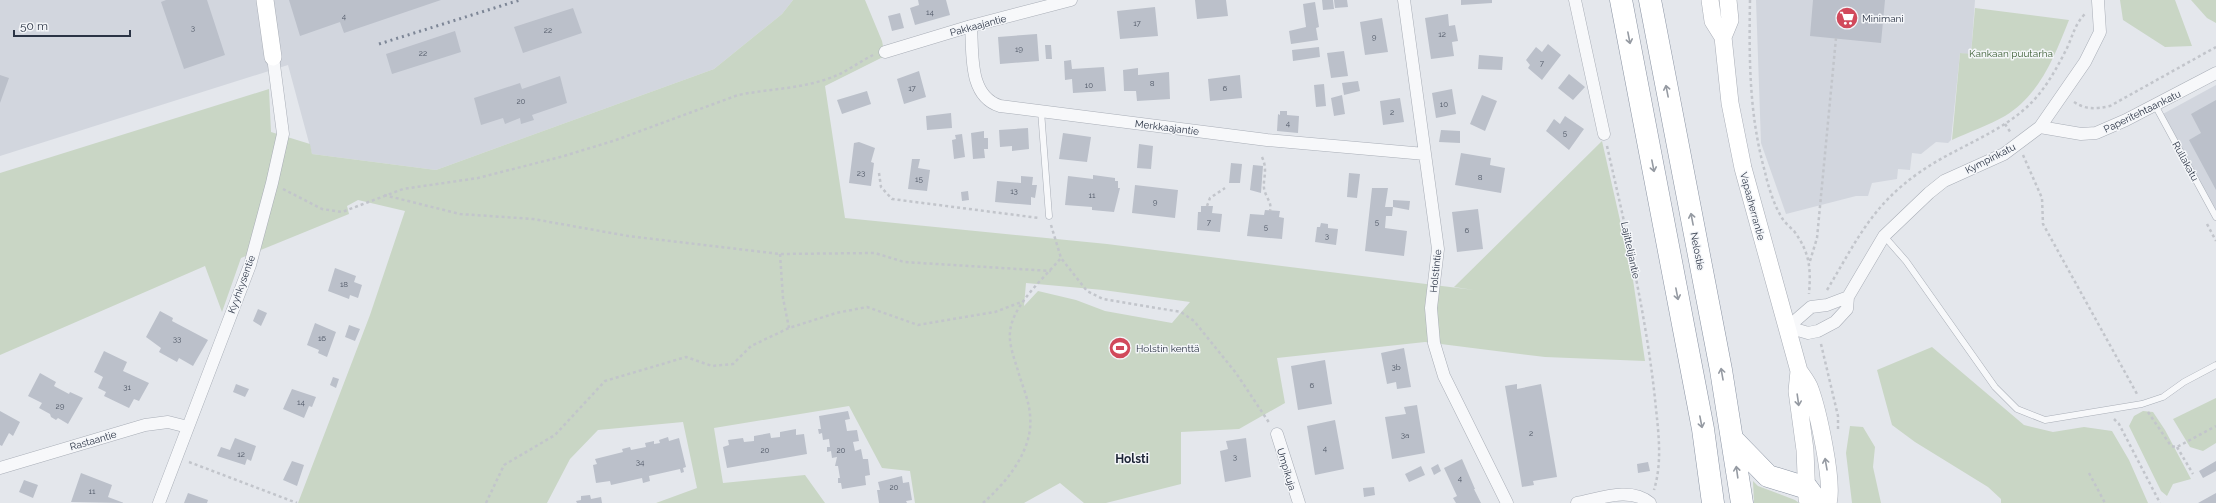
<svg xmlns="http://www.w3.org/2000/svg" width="2216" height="503" font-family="Raleway,sans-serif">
  <rect width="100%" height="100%" fill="#e4e7ec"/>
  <path fill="#d2d6de" d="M0 0H793L782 14 714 69 436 170 312 154 288 65 0 156Z
    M1756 0H1975L1971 55 1960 53 1951 140 1948 143 1936 142 1921 154 1912 153 1910 170 1898 169 1897 179 1872 183 1868 196H1856L1786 214 1761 143Z
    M2216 85V212L2161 115Z"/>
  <path fill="#c9d6c5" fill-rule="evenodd" d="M793 0H865L882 41 885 56 825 86 845 218 1107 244 1474 290 1454 287 1602 141 1632 273 1645 361 1545 357 1425 342 1277 358 1285 403 1239 429 1181 432V484L1106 503H1084L1060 483 1024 503H915L910 471 882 468 849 406 714 428 723 483 805 475 825 503H656L697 488 683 422 598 430 570 459 547 503H298L370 315 405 211 358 200 347 206 349 214 241 258 222 312 205 266 0 355V173L269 89 271 132 310 144 312 154 436 170 714 69 782 14ZM1026 283 1103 290 1190 302 1172 323 1105 311 1076 300 1038 291 1024 306Z
    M2120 0H2175L2192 46 2165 47 2123 20Z
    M2191 0H2216V23L2207 18Z
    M1975 8 2069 20C2055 55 2040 95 2005 116 1989 125 1969 132 1952 140L1960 53 1971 54Z
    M1932 347 2024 425 2053 432 2084 427 2112 431 2129 460 2148 503H2001V499L1988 487 1915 442 1892 425 1877 370Z
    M2216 398V443L2203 451 2190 447 2173 419Z
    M2143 411 2153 412 2165 430 2191 479 2173 484 2167 496 2161 491 2129 426 2134 416Z
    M1850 426 1863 427 1875 447 1873 467 1881 503H1852L1846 453Z
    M1753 481 1758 486 1795 500 1799 503H1754Z"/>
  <path fill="#bbc0ca" d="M166 0H207L225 55 184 69 161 2Z
    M289 0H441L344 33 340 22 300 36Z
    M918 0H946L950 15 915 25 910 8 919 5Z
    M1195 0H1226L1228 16 1197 19Z
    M1322 0H1333L1334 9 1323 10Z
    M1334 0H1347L1348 7 1335 8Z
    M1461 0H1492V3L1461 5Z
    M1813 0H1885L1881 43 1810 36Z
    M1315 2 1319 27 1316 28 1318 40 1291 44 1289 31 1306 27 1303 4Z
    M1155 7 1158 36 1120 39 1117 11Z
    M573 8 582 33 523 53 514 27Z
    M900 13 904 28 892 31 888 16Z
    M1448 14 1449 26 1455 25 1458 41 1452 42 1454 56 1431 59 1425 18Z
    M1382 18 1388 52 1365 55 1360 22Z
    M455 31 461 52 392 74 386 54Z
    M1037 34 1039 61 1000 64 998 37Z
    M1548 44 1561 55 1542 80 1528 68 1530 65 1526 60 1536 47 1542 52Z
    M1045 45H1051L1052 59H1046Z
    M1319 47 1320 57 1293 61 1292 50Z
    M1344 51 1348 76 1331 78 1327 53Z
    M1479 55 1503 57 1502 70 1478 69Z
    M1071 60 1072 69 1104 67 1106 91 1073 93 1072 79 1065 80 1064 61Z
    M1138 68V75L1169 72 1170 99 1137 101 1136 91H1124L1123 70Z
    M919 71 926 97 904 104 897 79Z
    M1569 74 1585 87 1573 100 1558 88Z
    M0 75 9 78 0 103Z
    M1240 75 1242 98 1210 101 1208 79Z
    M560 76 567 103 532 115 534 120 521 124 520 118 505 124 503 118 481 125 474 98 520 83 522 89Z
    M1358 81 1360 91 1344 95 1342 83Z
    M1324 84 1326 106 1316 107 1314 85Z
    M1452 89 1456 114 1436 118 1432 93Z
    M867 91 871 104 842 114 837 100Z
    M1342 95 1345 114 1334 116 1331 98Z
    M1482 95 1497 101 1485 131 1470 124Z
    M1400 98 1404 122 1383 125 1380 101Z
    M2216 100V190L2189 140 2201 133 2191 114Z
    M1280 111H1287V115L1299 116 1298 133 1277 131 1278 114 1280 115Z
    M951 113 952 128 927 130 926 116Z
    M1565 116 1584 129 1569 150 1546 131 1554 119 1560 124Z
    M1028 128 1029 149 1012 151V146L1000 147 999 130Z
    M1441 130 1460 131V143L1439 142Z
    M984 131V138H988V149H984L985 158 973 159 971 133Z
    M1063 133 1091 137 1087 162 1059 159Z
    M962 134 965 157 954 159 952 140 956 139 955 135Z
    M859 142 875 148 871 162 874 163 871 186 849 183 854 143Z
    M1139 144 1153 146 1151 169 1137 168Z
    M1461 153 1491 158 1490 165 1505 168 1501 193 1455 185Z
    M912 159H920L918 168 930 170 927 191 908 189Z
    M1231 163 1242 164 1240 183H1229Z
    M1253 165 1263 166 1261 193 1250 190Z
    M1349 173 1360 174 1357 198 1347 197Z
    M1093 175 1115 178V181H1118V188H1120L1114 212 1092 210V207L1065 205 1068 176 1093 179Z
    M1021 176 1033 177 1032 185H1037L1035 198 1031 197V205L995 202 997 181 1021 183Z
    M1135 185 1178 190 1175 218 1132 213Z
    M1372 188H1388L1385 207H1393V200L1410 201 1409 210 1393 207 1392 216H1386L1385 228 1407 231 1404 256 1365 251Z
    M968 191 969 200 962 201 961 192Z
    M1201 206H1213L1212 213 1222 214 1220 232 1197 230 1198 212H1201Z
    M1478 209 1483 249 1457 252 1452 212Z
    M1265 210 1280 211 1279 217 1284 218 1282 239 1247 236 1250 214 1264 215Z
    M1321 223 1328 224V228L1338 229 1336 245 1315 242 1317 227H1320Z
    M335 268 356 276 354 282 362 285 358 298 350 295 349 299 328 291Z
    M258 309 267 313 261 326 253 321Z
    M160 311 173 318 172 321 208 340 193 366 179 358 177 362 159 352 161 348 146 337Z
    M315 323 336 332 327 357 318 353 319 350 307 345Z
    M349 325 360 329 355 341 345 337Z
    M1404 348 1411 387 1397 389 1396 382 1387 384 1381 353Z
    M104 351 127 362 123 371 149 383 139 401 134 399 129 408 104 396 106 392 98 388 103 377 94 372Z
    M1325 360 1332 404 1298 410 1291 366Z
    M40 373 56 382 54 386 69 394 70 392 83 398 68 424 58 418 56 420 51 417 50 414 39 408 42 403 28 396Z
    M333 377 339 379 336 388 330 385Z
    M236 384 249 389 245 397 233 392Z
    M1517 384V389L1541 384 1557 477 1533 481 1534 485 1522 487 1505 386Z
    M292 389 316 397 312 407 309 406 304 418 283 409Z
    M1417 405 1425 453 1392 459 1385 417 1406 414 1404 407Z
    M0 411 20 422 13 436 9 433 2 446 0 445Z
    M848 411 850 419 845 420 847 431 857 430 859 441 853 442 855 451 861 449 863 459H868L870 475 865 476 866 485 842 489 841 483H838V478H840L838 466H835L837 457 832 458 831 451 827 452V447H830L829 439 823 440 822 433 819 434 818 429H821L819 416Z
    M1335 420 1344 469 1315 475 1307 426Z
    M796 429V435L804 434 807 454 727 468 723 447 729 445 728 440 743 438 744 442 754 441V436L770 433 771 438 780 437V432Z
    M668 437 669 441 679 438 686 467 683 468 684 472 681 473 680 469 649 476 650 481 643 483 642 478 611 485 610 481 596 483 593 465 597 464 595 459 623 452 622 449 630 447 631 450 646 447 645 443 654 441V444L660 443 659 440Z
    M235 438 256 446 251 461 247 459 245 465 217 456 221 447 230 450Z
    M1246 438 1251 477 1225 482 1220 451 1228 449 1226 441Z
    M1462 459 1475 489H1474L1481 503H1456L1453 498 1457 496 1444 468Z
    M292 461 304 465 297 486 283 480Z
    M2216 461V471L2203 478 2199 471Z
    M1648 462 1650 471 1638 473 1637 464Z
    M1438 464 1441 471 1434 475 1431 468Z
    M1421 466 1425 475 1409 482 1405 474Z
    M81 473 112 485 108 497 124 503 71 502Z
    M902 476 903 483 909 482 912 500 906 501 907 503H879L877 490H880L878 482Z
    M24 480 38 485 33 498 19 492Z
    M1374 487 1375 495 1364 497 1363 488Z
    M188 493 208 500 207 503H184Z
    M2216 493V503H2198Z
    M590 495 591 499 601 497 602 503H577L576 501 581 500V496Z"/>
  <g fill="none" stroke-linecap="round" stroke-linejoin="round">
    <g stroke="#a9aeb7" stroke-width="7">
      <path id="lane" d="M2155 105 2216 217
        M1041 111 1049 216
        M1884 236 1906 261 1995 387 2017 409 2045 420 2142 404 2163 397 2184 382 2216 365"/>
    </g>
    <g stroke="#a9aeb7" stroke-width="13">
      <path id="street" d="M1404 0 1438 249 1431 308 1434 343 1444 376 1507 503
        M1575 0 1604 134
        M971 26C973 53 968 96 1000 106L1267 140 1425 154
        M885 52 971 26 1071 0
        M2040 127 2081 134 2096 133 2126 120 2216 73
        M1848 297 1884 236 1929 193 1944 181 2004 154 2040 127 2085 62 2100 32 2098 1
        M1848 297 1847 309 1835 322 1818 331 1808 333 1788 327 1811 307 1827 305Z
        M1277 434 1299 503
        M0 468 145 425 168 422 188 427
        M159 503 250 265 272 183 283 134 273 57
        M1577 503C1599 499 1630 486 1650 503"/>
    </g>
    <g stroke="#a9aeb7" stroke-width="18">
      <path id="secondary" d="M265 0 273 57
        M1710 0 1713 21 1723 37 1730 103 1743 168 1799 371C1803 377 1808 383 1810 389 1818 411 1834 483 1828 503
        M1723 37 1730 20 1728 0
        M1799 371 1797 391 1805 450 1807 499"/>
    </g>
    <g stroke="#8b94a3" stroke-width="23">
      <path id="highway" d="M1621 0 1703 429 1713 503
        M1650 0 1721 370 1742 503
        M1733 440 1768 476 1807 488 1818 503"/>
    </g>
    <path stroke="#c2c5cb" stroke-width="2.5" stroke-dasharray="3 3" stroke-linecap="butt" d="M1750 0C1749 58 1749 115 1765 172 1768 186 1774 205 1782 218 1785 223 1790 227 1794 231 1810 253 1811 268 1809 294
      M2074 102C2086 110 2096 109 2110 106L2216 47
      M2005 124 2011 133
      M1607 146C1626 230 1646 314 1655 399 1658 430 1663 460 1654 490
      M2023 155 2042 198 2043 224 2137 394
      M1262 157C1269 172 1261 182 1265 192 1267 199 1272 203 1270 211
      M879 173 881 187 892 199 1039 218
      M283 189 322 209 342 212 403 189 478 178 564 156 616 140 738 95C768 89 798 89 827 79 844 74 857 63 873 55
      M384 195 460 214 533 219 628 236 780 254 875 253 904 262 1051 271
      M1207 206 1210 198 1225 188
      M2207 224 2216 241
      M1051 225 1061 258 1087 291 1103 299 1181 312 1194 321 1236 373 1270 424
      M780 254 783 298 789 328
      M1810 261 1817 238 1836 38
      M1827 290C1856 242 1871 206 1920 172 1954 148 1997 135 2028 106 2045 90 2057 68 2067 48 2073 35 2075 24 2085 14
      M1821 344 1838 416V429
      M2148 412 2171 446 2177 447 2216 426
      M2114 419 2119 424 2160 503
      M2177 447 2193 474
      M189 462 297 503
      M2089 473 2105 503
      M486 503 504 465 555 435 605 381 686 357 712 366 733 364 751 346 789 328 836 313 867 307 918 325 995 312 1024 301
      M983 503C1007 482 1034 449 1030 415 1029 400 1022 385 1018 371 1014 357 1007 341 1011 326 1017 301 1044 278 1061 258"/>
    <use href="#lane" stroke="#f7f8fa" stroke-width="6"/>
    <use href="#street" stroke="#f7f8fa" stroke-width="12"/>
    <use href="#secondary" stroke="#fff" stroke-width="17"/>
    <use href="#highway" stroke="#fff" stroke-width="22"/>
    <path stroke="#7d8696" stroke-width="3" stroke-dasharray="2 4" stroke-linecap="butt" d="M379 44 520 0"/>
  </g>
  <defs><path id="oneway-shaft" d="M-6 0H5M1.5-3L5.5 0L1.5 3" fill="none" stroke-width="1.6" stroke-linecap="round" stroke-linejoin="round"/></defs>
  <g stroke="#959aa2">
    <use href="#oneway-shaft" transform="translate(1629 38) rotate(79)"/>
    <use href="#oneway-shaft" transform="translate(1667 91) rotate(-101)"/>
    <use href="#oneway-shaft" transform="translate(1653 166) rotate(79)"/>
    <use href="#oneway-shaft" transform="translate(1692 219) rotate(-101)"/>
    <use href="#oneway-shaft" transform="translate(1677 294) rotate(79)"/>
    <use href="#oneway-shaft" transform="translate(1722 374) rotate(-100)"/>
    <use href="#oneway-shaft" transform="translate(1798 400) rotate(82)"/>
    <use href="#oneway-shaft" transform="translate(1701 422) rotate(79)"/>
    <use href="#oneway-shaft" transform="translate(1826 464) rotate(-100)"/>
    <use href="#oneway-shaft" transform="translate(1737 472) rotate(-98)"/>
  </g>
  <defs>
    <g id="supermarket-disc" transform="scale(1.15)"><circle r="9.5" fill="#d1495b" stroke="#f4f6f9"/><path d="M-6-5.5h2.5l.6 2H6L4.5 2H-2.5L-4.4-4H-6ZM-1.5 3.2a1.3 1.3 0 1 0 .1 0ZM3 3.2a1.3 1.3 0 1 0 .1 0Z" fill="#fff"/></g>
    <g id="stadium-disc" transform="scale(1.15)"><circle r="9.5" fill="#d1495b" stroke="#f4f6f9"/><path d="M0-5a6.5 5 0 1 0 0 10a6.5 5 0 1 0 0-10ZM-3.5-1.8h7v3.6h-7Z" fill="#fff"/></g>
  </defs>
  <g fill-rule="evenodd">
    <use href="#supermarket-disc" x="1847" y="18"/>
    <use href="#stadium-disc" x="1120" y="348"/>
  </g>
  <g text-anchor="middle" stroke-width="3" stroke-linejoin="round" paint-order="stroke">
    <g font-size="8" fill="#4f5766">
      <text x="930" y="15">14</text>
      <text x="344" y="19">4</text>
      <text x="1137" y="26">17</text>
      <text x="193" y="31">3</text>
      <text x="548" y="33">22</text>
      <text x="1442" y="37">12</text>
      <text x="1374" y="40">9</text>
      <text x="1019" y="52">19</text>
      <text x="423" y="56">22</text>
      <text x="1542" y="66">7</text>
      <text x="1152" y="86">8</text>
      <text x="1089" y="88">10</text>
      <text x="912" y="91">17</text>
      <text x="1225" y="91">6</text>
      <text x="521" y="104">20</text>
      <text x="1444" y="107">10</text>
      <text x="1392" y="115">2</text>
      <text x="1288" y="126">4</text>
      <text x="1565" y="136">5</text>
      <text x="861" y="176">23</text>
      <text x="1480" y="180">8</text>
      <text x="919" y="182">15</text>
      <text x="1014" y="194">13</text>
      <text x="1092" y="198">11</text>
      <text x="1155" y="205">9</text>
      <text x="1209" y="225">7</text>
      <text x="1377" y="225">5</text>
      <text x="1266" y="230">5</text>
      <text x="1467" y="233">6</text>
      <text x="1327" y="239">3</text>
      <text x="344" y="287">18</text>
      <text x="322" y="341">16</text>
      <text x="177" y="342">33</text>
      <text x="1396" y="370">3b</text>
      <text x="1312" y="388">6</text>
      <text x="127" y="390">31</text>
      <text x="301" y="405">14</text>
      <text x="60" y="409">29</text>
      <text x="1531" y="436">2</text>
      <text x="1405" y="438">3a</text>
      <text x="1325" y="451">4</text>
      <text x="765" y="453">20</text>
      <text x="841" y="453">20</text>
      <text x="241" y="457">12</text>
      <text x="1235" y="460">3</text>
      <text x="640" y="465">34</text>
      <text x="1460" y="481">4</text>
      <text x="894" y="490">20</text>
      <text x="92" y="494">11</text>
    </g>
    <g font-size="10" fill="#2b3445" stroke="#f4f6f9" text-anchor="start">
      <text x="1862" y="22">Minimani</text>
      <text x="1136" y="352">Holstin kenttä</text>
    </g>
    <g font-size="10" fill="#2b3445" stroke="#f4f6f9">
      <text transform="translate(978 25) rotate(-15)" y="4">Pakkaajantie</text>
      <text transform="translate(2142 111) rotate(-26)" y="4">Paperitehtaankatu</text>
      <text transform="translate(1167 127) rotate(7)" y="4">Merkkaajantie</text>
      <text transform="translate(1990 158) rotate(-27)" y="4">Kympinkatu</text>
      <text transform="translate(2186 161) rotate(61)" y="4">Rullakatu</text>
      <text transform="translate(1753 206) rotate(75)" y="4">Vapaaherrantie</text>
      <text transform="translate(1631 250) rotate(78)" y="4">Lajittelijantie</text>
      <text transform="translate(1698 251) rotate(79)" y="4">Nelostie</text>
      <text transform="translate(1435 271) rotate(-84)" y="4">Holstintie</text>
      <text transform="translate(241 284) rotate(-70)" y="4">Kyyhkysentie</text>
      <text transform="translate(93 440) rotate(-16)" y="4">Rastaantie</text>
      <text transform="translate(1287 469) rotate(73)" y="4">Umpikuja</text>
    </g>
    <g font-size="10" fill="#3f6138" stroke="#f4f6f9">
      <text x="2011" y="57">Kankaan puutarha</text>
    </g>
    <g font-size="12" font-weight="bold" fill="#1d2536" stroke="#f4f6f9">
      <text x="1132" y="463">Holsti</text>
    </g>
  </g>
  <path d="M14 30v6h116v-6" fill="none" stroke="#2b3445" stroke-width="2"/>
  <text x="20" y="30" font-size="12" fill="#2b3445" stroke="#f4f6f9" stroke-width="3" paint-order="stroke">50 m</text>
</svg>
